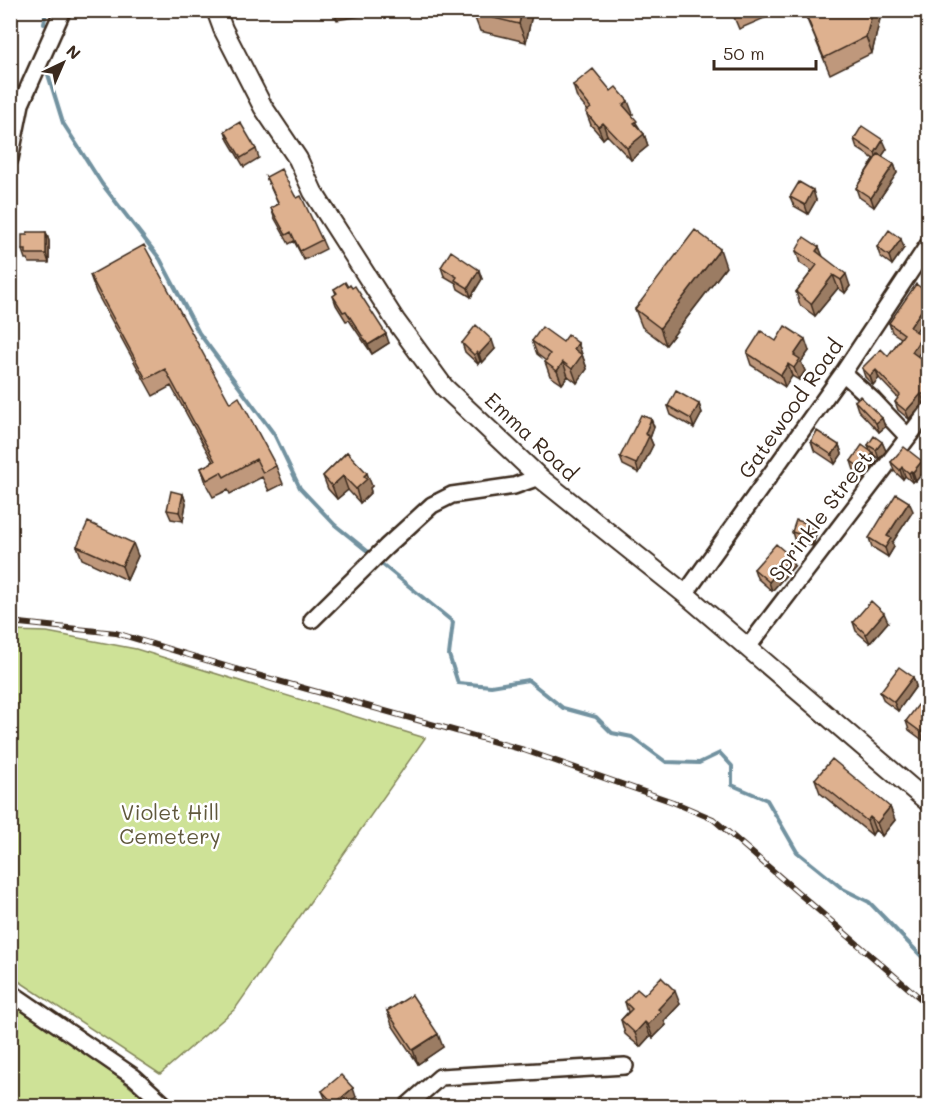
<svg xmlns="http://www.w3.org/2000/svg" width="939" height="1117" font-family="Mali,sans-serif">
  <rect width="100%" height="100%" fill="#fff"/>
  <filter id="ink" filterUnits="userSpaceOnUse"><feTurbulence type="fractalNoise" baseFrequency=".0167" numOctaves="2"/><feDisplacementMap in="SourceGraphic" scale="12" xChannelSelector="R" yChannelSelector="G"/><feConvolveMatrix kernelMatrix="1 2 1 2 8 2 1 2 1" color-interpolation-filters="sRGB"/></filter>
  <g filter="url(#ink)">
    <path fill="#cee297" stroke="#84865a" stroke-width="1.5" d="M11 631 47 632 136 649 425 738 235 1009 160 1074 11 976Z
      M10 1004C60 1035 109 1067 152 1106H11Z"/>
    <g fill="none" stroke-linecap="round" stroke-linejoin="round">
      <path stroke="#7292a0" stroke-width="4" d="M44 24 46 10
        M46 68 63 123 102 184 160 259 199 333 274 434 300 488 335 525 371 554
        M383 565 453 622 449 655 458 683 491 686 528 680 563 708 596 717 612 733 632 737 666 762 699 763 720 753 732 766V785L767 800 797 852 843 889 869 902 928 963"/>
      <g stroke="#3b2a1e" stroke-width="20">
        <path id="minor" d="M10 159 21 104 63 10
          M843 373 873 400 908 437
          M685 594 843 373 928 245
          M312 620 386 547 432 505 452 495 514 486 539 477
          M748 647 928 411
          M10 992 134 1077 166 1106
          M407 1106 440 1077 625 1066"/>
      </g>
      <g stroke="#3b2a1e" stroke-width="22">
        <path id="tertiary" d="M216 10 223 29 263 107 298 159 313 192 395 320 444 387 539 477 685 594 928 802"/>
      </g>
      <use href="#minor" stroke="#fff" stroke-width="15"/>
      <use href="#tertiary" stroke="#fff" stroke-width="18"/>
      <g stroke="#3b2a1e" stroke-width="6">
        <path id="rail" d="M10 622 116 633 232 668 524 750 673 802 713 819 928 1005"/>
      </g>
      <use href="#rail" stroke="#fff" stroke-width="4" stroke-dasharray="11" stroke-linecap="butt"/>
    </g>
    <path fill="#bf987b" stroke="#3b2a1e" stroke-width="1.5" d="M333 10H399L337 20Z
      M533 10 526 42 480 31 473 13Z
      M731 10H773L774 14 739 29Z
      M803 10H882L872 53 830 74Z
      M573 85 611 91 633 114 631 115 640 129 644 134 648 146 631 160 607 135 603 139 591 125 586 112 588 111 577 98Z
      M225 131 256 149 259 158 244 167 228 140Z
      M854 139 887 149 882 156 894 164 897 173 874 207 859 197 856 188 874 159 857 148Z
      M266 177 295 196 322 240 326 249 304 260 294 241 289 244 274 217 271 208 278 204Z
      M790 197 816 200 808 214 794 206Z
      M46 232 49 241V263H29L28 259H25L22 250 27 235Z
      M819 247 822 256 850 286 845 293 838 288 815 316 800 305 796 292 812 271 800 263 796 251Z
      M877 247 904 248 892 265 880 256Z
      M441 267 482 279 471 297 458 289 456 283 444 276Z
      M726 267 666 345 642 327 635 309Z
      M90 275 230 403 276 466 283 484 269 491 262 477 230 494 228 490 213 497 207 486 201 468 213 462 171 386 153 396 96 292Z
      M348 287 389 343 372 354 349 320 346 321 336 305 333 296 336 294 334 289Z
      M928 293V314L916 331 922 336 926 344 918 356 928 394V403L924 402 909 419 898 410 895 402 898 398 879 378 873 385 865 377 862 368 888 356 901 338 892 332 889 323Z
      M532 341 578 343 587 369 577 383 568 376 562 384 550 376 545 362 546 361 537 354Z
      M776 341 809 351 801 362 805 371 799 380 792 376 785 387 751 365 747 353Z
      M462 343 495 349 482 363 480 361 478 364 465 352Z
      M855 401 882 418 885 427 879 432 858 410Z
      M699 404 702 413 694 428 671 415 668 406Z
      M651 419 654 427 650 438 653 445 639 473 623 465 620 457Z
      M811 441 839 445 842 454 835 464 814 450Z
      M882 442 886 451 879 459 874 455 876 462 865 478 854 470 851 461 871 452 868 445Z
      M347 452 372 486 370 488 371 492 360 503 348 490 337 499 328 489 323 476Z
      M922 461 925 470 916 481 914 480 912 482 905 476 903 479 894 471 891 462Z
      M183 494 186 503 183 521 171 519 167 510Z
      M913 511 892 543 894 547 888 557 872 547 869 538Z
      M813 525 816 534 813 546 795 542 792 532Z
      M77 546 138 556 127 580 82 559Z
      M794 566 772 591 757 578 754 569Z
      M853 622H888L870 643 856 631Z
      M913 677 916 686 898 711 884 701 880 692Z
      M928 712V736L924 741 909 730 906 721Z
      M815 779 890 807 895 820 882 836 875 830 872 835 820 793Z
      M644 995 680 1004 664 1021 666 1025 653 1038 650 1036 640 1047 625 1034 621 1020 628 1012 625 1002Z
      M387 1011 443 1047 418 1064 392 1025Z
      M322 1091 356 1097 345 1107H331L326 1100Z"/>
    <path fill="#9b7c64" stroke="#3b2a1e" stroke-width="1.5" d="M522 10H533L526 42 519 24Z
      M873 10H882L872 53 866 37Z
      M628 101 633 114 628 118 623 105Z
      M603 123 607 135 603 139 598 127Z
      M644 134 648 146 631 160 627 148Z
      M883 140 887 149 878 162 875 153Z
      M894 164 897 173 874 207 871 198Z
      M813 190 816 200 808 214 805 205Z
      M46 232 49 241V263L46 254Z
      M901 239 904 248 892 265 889 256Z
      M819 247 824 259 816 251Z
      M720 249 726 267 666 345 660 328Z
      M479 270 482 279 471 297 468 288Z
      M846 274 850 286 845 293 841 280Z
      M833 275 838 288 815 316 811 304Z
      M928 301V314L913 336 910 327Z
      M386 334 389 343 372 354 368 345Z
      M922 336 926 344 915 360 912 352Z
      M805 339 809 351 801 362 805 371 799 380 794 368V355Z
      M492 340 495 349 482 363 479 354Z
      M578 343 587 369 577 383 572 369 574 349Z
      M477 352 480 361 478 364 474 355Z
      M563 362 568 376 562 384 557 371Z
      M788 364 792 376 785 387 781 375Z
      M876 370 879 378 873 385 870 376Z
      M928 380V393L924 387Z
      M921 394 924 402 909 419 906 411Z
      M699 404 702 413 694 428 691 419Z
      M882 418 885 427 879 432 876 423Z
      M651 419 654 427 650 438 653 445 639 473 636 464 645 434Z
      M882 442 886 451 879 459 876 450Z
      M839 445 842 454 835 464 832 455Z
      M873 453 876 462 865 478 862 469Z
      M922 461 925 470 916 481 913 472Z
      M902 467 905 476 903 479 900 470Z
      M911 471 914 480 912 482 909 473Z
      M367 473 372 486 370 488 371 492 360 503 356 489 364 476Z
      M343 476 348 490 337 499 332 486Z
      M183 494 186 503 183 521 179 512Z
      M909 502 913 511 892 543 894 547 888 557 885 548 887 536Z
      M813 525 816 534 813 546 809 537Z
      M133 543 138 556 127 580 122 566Z
      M791 557 794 566 772 591 769 582Z
      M884 613 888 622 870 643 866 634Z
      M913 677 916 686 898 711 894 702Z
      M928 722V736L924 741 921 732Z
      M890 807 895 820 882 836 877 823Z
      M870 817 875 830 872 835 867 821Z
      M675 991 680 1004 664 1021 666 1025 653 1038 648 1025 658 1009Z
      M645 1022 650 1036 640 1047 635 1033Z
      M438 1034 443 1047 418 1064 413 1050Z
      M353 1088 356 1097 345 1107H335L334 1104Z"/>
    <path fill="#deb18f" stroke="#3b2a1e" stroke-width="1.5" d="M474 10H522L519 24 473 13Z
      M804 10H873L866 37 824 58Z
      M593 69 611 91 616 87 628 101 623 105 637 121 634 123 644 134 627 148 603 123 598 127 586 112 591 108 573 85Z
      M240 122 256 149 241 158 225 131Z
      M862 126 883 140 875 153 854 139Z
      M878 154 894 164 871 198 856 188Z
      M281 169 295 196 297 198 301 196 322 240 300 251 291 232 286 235 271 208 279 204 266 177Z
      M799 182 813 190 805 205 790 197Z
      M695 230 720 249 660 328 635 309Z
      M889 230 901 239 889 256 877 247Z
      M27 232H46V254H26V250H22V235H27Z
      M804 237 819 247 816 251 846 274 841 280 833 275 811 304 796 292 817 265 796 251Z
      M144 245 230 403 239 397 276 466 263 473 256 459 224 477 221 472 207 480 201 468 215 461 165 369 146 379 90 275Z
      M451 251 479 270 468 288 455 280 457 277 441 267Z
      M345 282 348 287 350 285 352 288 355 286 386 334 368 345 346 311 343 312 333 296 337 293 334 289Z
      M916 284 928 293V301L910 327 922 336 912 352 928 364V380L924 387 928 391V394H921L906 411 895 402 900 395 876 370 870 376 862 368 881 349 888 356 904 334 889 323Z
      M476 325 492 340 479 354 477 352 474 355 462 343Z
      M785 326 805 339 794 355 800 359 794 368 788 364 781 375 747 353 761 331 776 341Z
      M542 327 563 342 568 335 578 343 574 349 582 355 572 369 563 362 557 371 545 362 550 354 532 341Z
      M676 391 699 404 691 419 668 406Z
      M860 396 882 418 876 423 855 401Z
      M641 415 651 419 645 434 649 436 636 464 620 457Z
      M817 431 839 445 832 455 811 441Z
      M874 436 882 442 876 450 868 445Z
      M862 445 873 453 862 469 851 461Z
      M904 447 922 461 913 472 911 471 909 473 902 467 900 470 891 462Z
      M347 452 367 473 364 476 367 479 356 489 343 476 332 486 323 476Z
      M171 491 183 494 179 512 167 510Z
      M896 494 909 502 887 536 891 538 885 548 869 538Z
      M796 520 813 525 809 537 792 532Z
      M88 522 133 543 122 566 77 546Z
      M776 544 791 557 769 582 754 569Z
      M871 601 884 613 866 634 853 622Z
      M899 667 913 677 894 702 880 692Z
      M918 705 928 712V722L921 732 906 721Z
      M832 759 890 807 877 823 870 817 867 821 815 779Z
      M661 977 675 991 658 1009 661 1011 648 1025 645 1022 635 1033 621 1020 632 1009 625 1002 637 989 644 995Z
      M412 995 438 1034 413 1050 387 1011Z
      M341 1075 353 1088 334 1104 322 1091Z"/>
  </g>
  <g text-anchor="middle" stroke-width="5" stroke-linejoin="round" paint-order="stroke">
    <g font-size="21" fill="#3b2a1e" stroke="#fff">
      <text transform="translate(791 409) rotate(-55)" y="7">Gatewood Road</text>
      <text transform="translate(531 437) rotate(43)" y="7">Emma Road</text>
      <text transform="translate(821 516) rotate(-53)" y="7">Sprinkle Street</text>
    </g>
    <g font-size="21" fill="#60583c" stroke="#fff">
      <text x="170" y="820">Violet Hill<tspan x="170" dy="24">Cemetery</tspan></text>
    </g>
  </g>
  <rect width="939" height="1117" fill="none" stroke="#fff" stroke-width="36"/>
  <rect x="18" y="18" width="903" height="1081" fill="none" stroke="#3b2a1e" stroke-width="2" filter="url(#ink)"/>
  <g transform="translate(63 63) rotate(44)" stroke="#ffffff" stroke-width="4.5" paint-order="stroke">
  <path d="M0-4.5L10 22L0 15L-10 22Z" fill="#3b2a1e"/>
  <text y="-9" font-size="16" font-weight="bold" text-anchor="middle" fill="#3b2a1e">N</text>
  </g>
  <path d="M714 60v9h102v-9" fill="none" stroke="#3b2a1e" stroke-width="3"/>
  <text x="723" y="60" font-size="18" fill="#3b2a1e" stroke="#ffffff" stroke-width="4.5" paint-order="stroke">50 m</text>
</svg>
